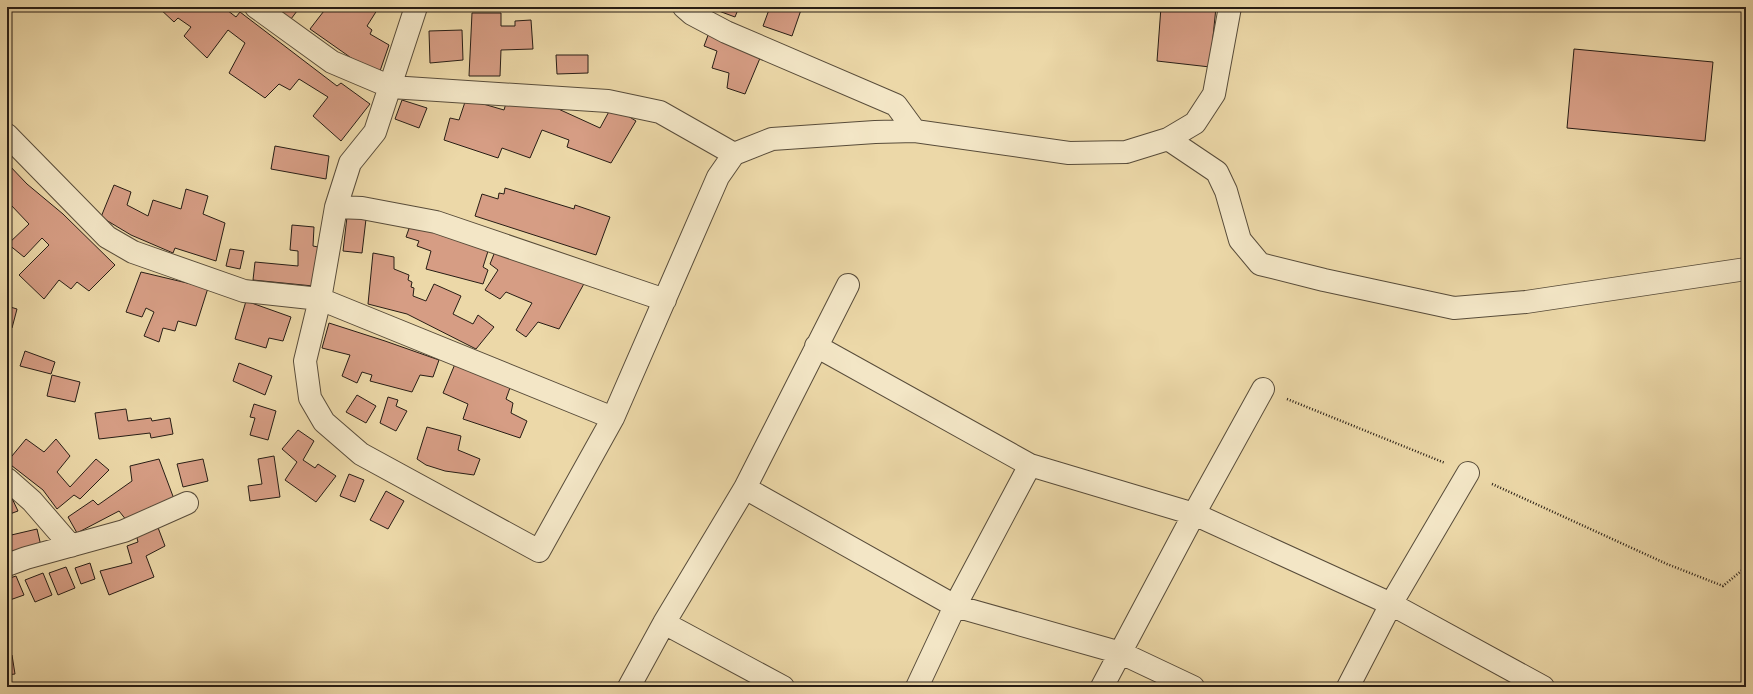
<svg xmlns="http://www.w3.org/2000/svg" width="1753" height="694" font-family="'IM FELL English',serif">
  <rect width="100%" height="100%" fill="#ecd8a8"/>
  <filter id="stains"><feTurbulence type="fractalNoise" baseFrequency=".005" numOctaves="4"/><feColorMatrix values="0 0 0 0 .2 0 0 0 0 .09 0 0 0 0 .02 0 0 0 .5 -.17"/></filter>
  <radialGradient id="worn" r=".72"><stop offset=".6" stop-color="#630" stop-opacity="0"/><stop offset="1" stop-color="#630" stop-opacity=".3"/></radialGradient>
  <path fill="#d69d84" stroke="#271d15" d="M158 7H223L236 17 240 12 337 86 341 83 370 104 341 141 313 116 328 97 299 79 290 90 279 84 265 98 229 73 245 43 228 30 207 58 184 36 191 27 178 18 174 22Z
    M275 7H300L291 19Z
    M327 7H379L367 26 372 30 370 34 389 45 380 71 357 62 310 29Z
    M708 7H739L735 17Z
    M770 7H802L792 36 763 26Z
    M1161 7H1216L1210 67 1157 61Z
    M472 13H501V26H515V21L531 20 533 49 501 50 500 76H469Z
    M462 30 463 60 430 63 429 31Z
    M710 30 763 51 745 94 727 88 729 73 712 68 717 51 704 46Z
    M1574 49 1713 62 1705 141 1567 128Z
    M556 55H588V73L557 74Z
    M466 99 504 110 507 100 554 107 600 128 612 106 636 121 611 163 567 147 569 140 542 130 530 158 502 148 498 158 444 140 450 118 459 120Z
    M402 100 427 108 419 128 395 119Z
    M275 146 329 156 326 179 271 169Z
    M7 163 27 184 63 214 115 265 89 291 77 282 71 289 59 280 44 299 19 275 49 245 42 238 24 257 8 244 29 224 10 204 7 206Z
    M114 185 131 192 127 205 148 216 153 200 181 209 186 189 208 196 203 214 225 223 216 261 175 248 173 253 131 235 101 217Z
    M505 188 574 209 575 205 610 217 596 255 475 216 482 194 498 199 499 193 504 194Z
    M347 217 366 219 362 253 343 251Z
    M411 223 489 248 483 267 488 270 483 284 426 269 431 251 417 246 419 241 406 237Z
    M292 225 314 227 313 246 318 247V264H315L313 286 253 280 255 262 298 266V251L290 250Z
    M230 249 244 251 240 269 226 266Z
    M496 249 586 280 559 329 538 322 526 337 516 330 532 303 506 292 500 299 485 290 498 270 490 264Z
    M373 253 394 257V269L409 275 408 280 412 282 411 287 414 288 413 296 426 301 434 284 461 296 453 314 473 324 478 315 494 327 476 349 407 314 368 304Z
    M141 272 208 288 196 326 178 321 175 331 163 328 159 342 144 336 154 312 146 308 142 317 126 312Z
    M246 301 291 317 283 341 269 338 266 348 235 339Z
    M7 306 17 309 12 328 7 327Z
    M329 323 385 341 439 360 433 377 420 375 412 392 370 381 372 375 362 372 357 383 342 376 350 355 322 348Z
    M25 351 55 362 51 374 20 366Z
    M239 363 272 376 265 395 233 381Z
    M455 364 511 385 506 399 513 403 511 413 527 421 520 438 463 419 468 404 443 393Z
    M52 375 80 382 75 402 47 396Z
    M357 395 376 406 366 423 346 412Z
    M388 397 398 400 396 406 407 411 396 431 380 423Z
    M254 404 276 411 268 440 250 435 255 418 250 417Z
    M126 409 128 421 151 418 152 421 170 418 173 434 151 438 150 433 99 439 95 413Z
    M427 427 461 436 458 450 480 459 474 475 445 471 426 465 417 459Z
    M298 430 314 441 303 460 315 468 318 464 336 476 316 502 285 480 297 462 282 449Z
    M26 439 44 452 56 439 70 456 57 472 70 487 96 459 109 470 80 499 74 495 57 509 43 490 7 462Z
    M274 456 280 497 250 501 248 486 262 484 258 459Z
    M159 459 174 499 148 508 151 513 127 521 119 511 77 533 68 517 93 500 98 505 132 481 130 466Z
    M203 459 208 481 183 487 177 464Z
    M349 474 364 480 355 502 340 496Z
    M386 491 404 501 388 529 370 520Z
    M7 494H10L18 511 7 515Z
    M157 525 165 546 146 556 154 577 109 595 100 571 132 563 127 546 138 542 136 534Z
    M37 529 41 546 9 556 7 536Z
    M90 563 95 579 81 584 75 568Z
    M66 567 75 588 58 595 49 573Z
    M43 573 52 595 35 602 25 580Z
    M16 576 24 595 7 601V579Z
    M12 655 15 674 7 675V656Z"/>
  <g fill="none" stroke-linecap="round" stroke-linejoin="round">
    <g stroke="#584c3a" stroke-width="24">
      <path id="street" d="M256 7 332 62 391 87 608 101 660 112 734 154
        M416 7 375 132 350 163 336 207 320 299 305 361 310 398 324 422 361 454 539 551 613 418 718 177 734 154 772 139 875 132 915 131 1069 153 1126 152 1168 139 1195 123 1214 94 1230 7
        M684 7 692 14 726 32 896 105 915 131
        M7 135 107 237 133 252 244 291 320 299 613 418
        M1168 139 1217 172 1226 191 1240 240 1260 264 1324 280 1454 308 1526 302 1746 269
        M336 207 362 208 436 222 665 300
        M816 346 1030 465 1194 514 1391 604 1543 687
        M7 479 32 501 71 546
        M745 488 955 606 1121 653 1193 687
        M7 565 26 558 124 531 187 503
        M664 623 783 687
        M629 687 664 623 745 488 848 285
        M917 687 955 606 1030 465
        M1102 687 1194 514 1263 389
        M1348 687 1391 604 1468 473"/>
    </g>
    <path stroke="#271d15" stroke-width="2.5" stroke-dasharray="1 2" stroke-linecap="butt" d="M1287 399 1445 463
      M1492 484 1667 564 1723 586 1746 567"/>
    <use href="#street" stroke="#f3e6c6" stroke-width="22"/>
  </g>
  <rect width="1753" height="694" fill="none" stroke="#ecd8a8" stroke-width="24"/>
  <rect x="8" y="8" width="1737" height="678" fill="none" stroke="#271d15" stroke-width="2"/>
  <rect x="12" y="12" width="1729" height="670" fill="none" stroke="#271d15"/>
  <rect width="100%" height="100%" filter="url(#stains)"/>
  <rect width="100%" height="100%" fill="url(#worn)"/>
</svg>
